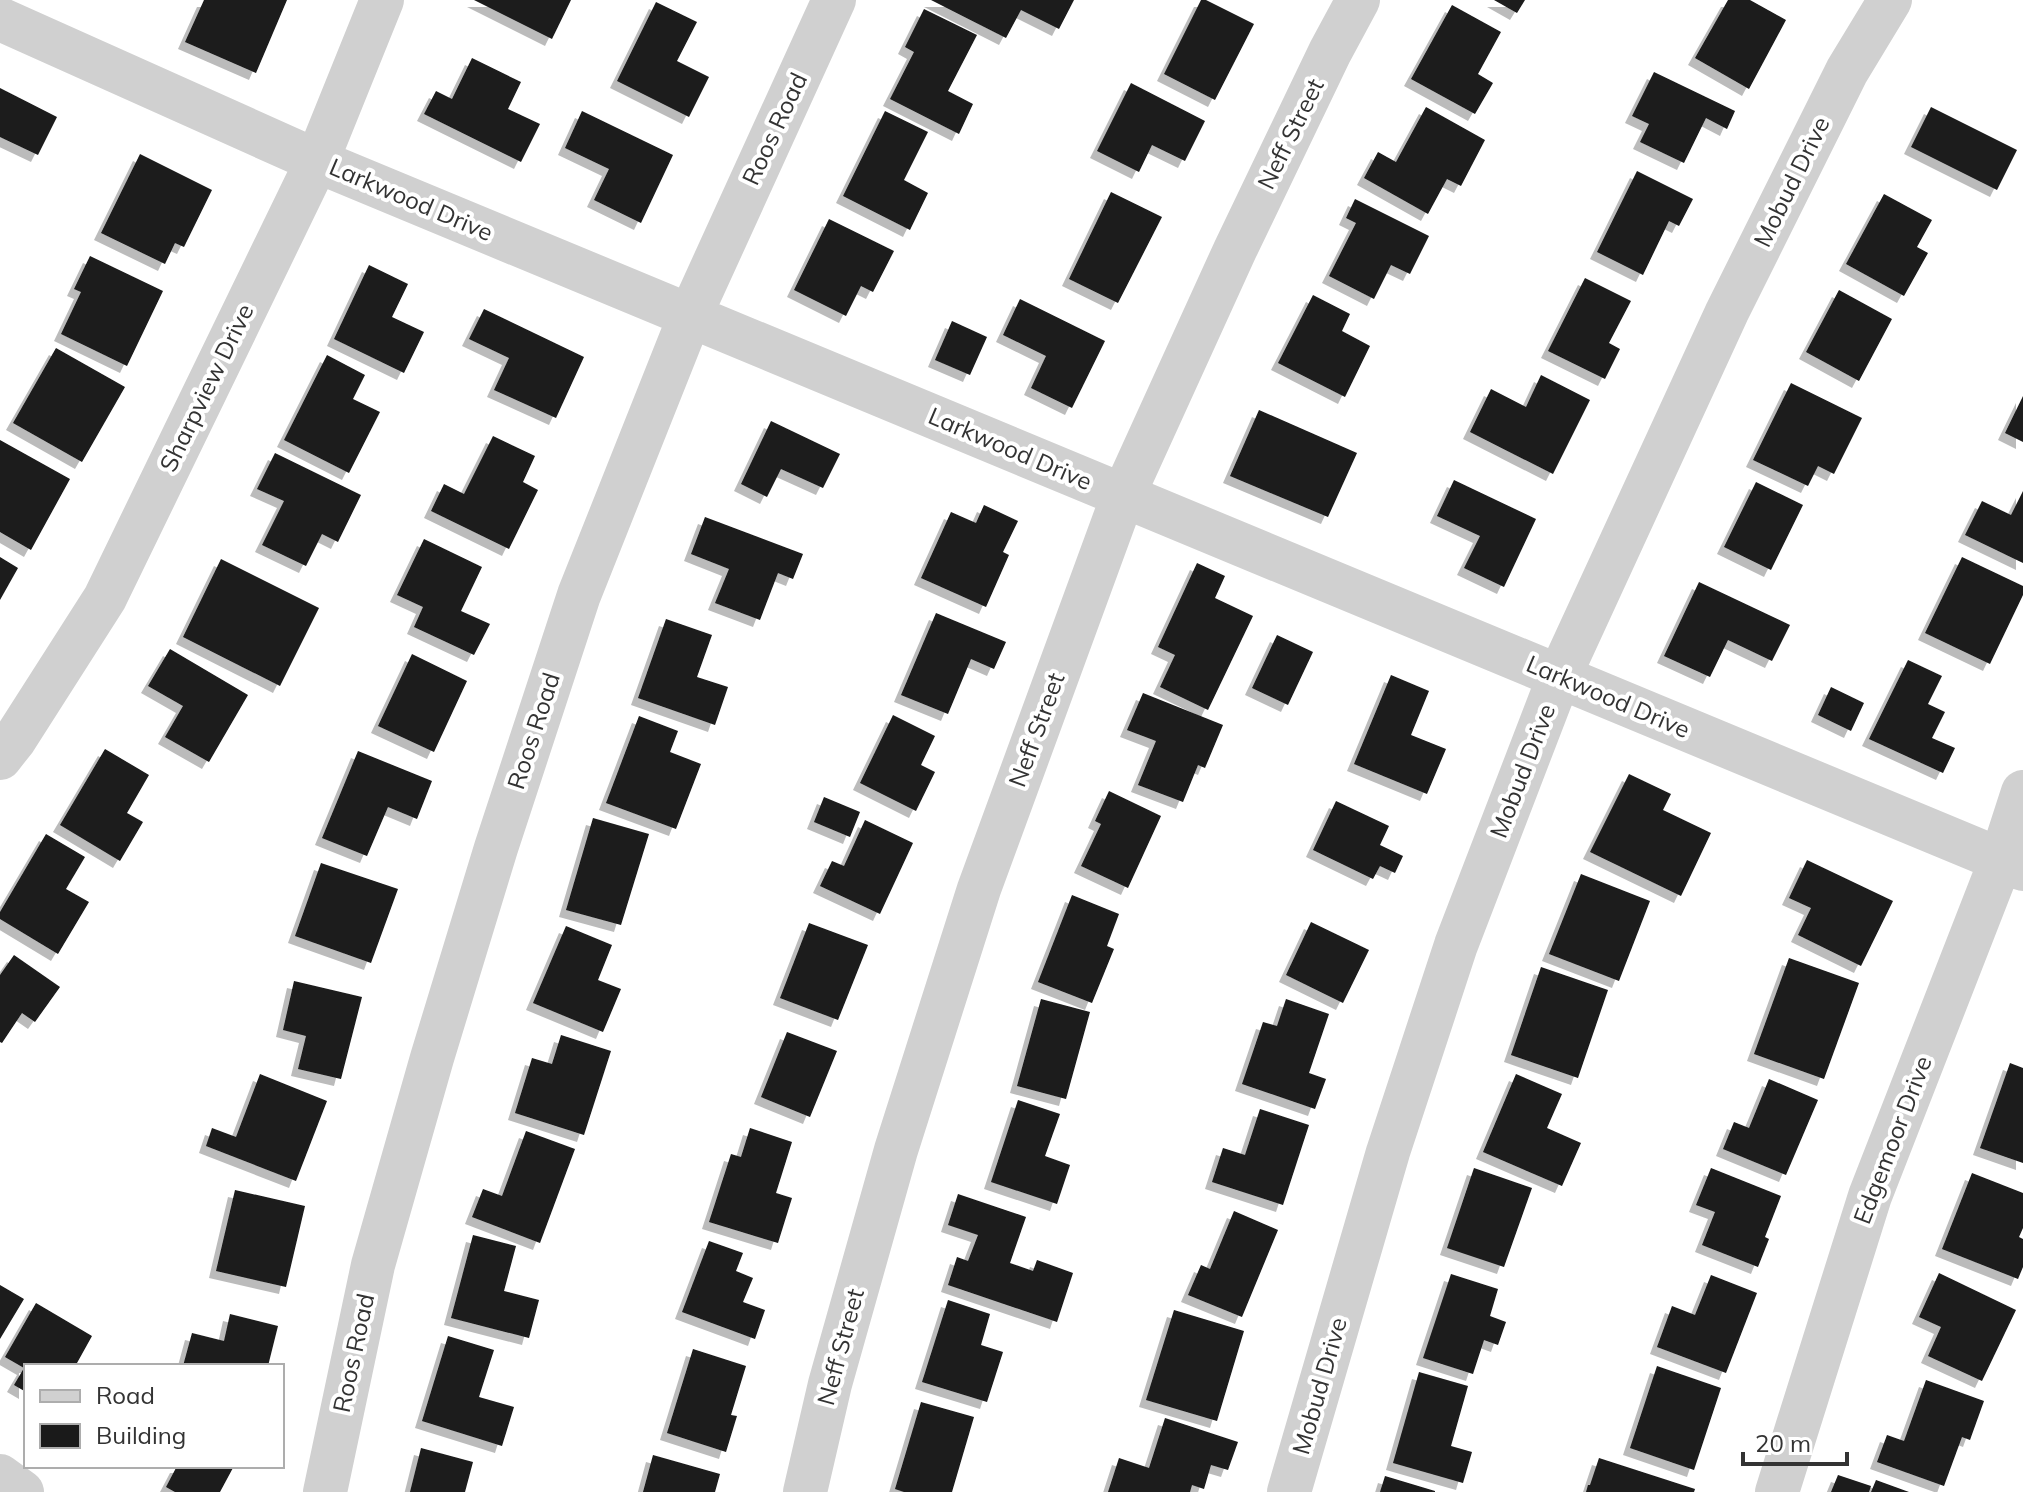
<svg xmlns="http://www.w3.org/2000/svg" width="2023" height="1492" font-family="Mulish,sans-serif">
  <defs>
    <filter id="shadow"><feDropShadow dx="-7" dy="7" stdDeviation="0" flood-color="#0004"/></filter>
  </defs>
  <rect width="100%" height="100%" fill="#fff"/>
  <path fill="#1a1a1a" filter="url(#shadow)" d="M204 0H287L256 73 185 42Z
    M474 0H571L552 39Z
    M931 0H1074L1059 29 1021 10 1006 38Z
    M1201 0H1206L1254 24 1215 100 1164 74Z
    M1494 0H1525L1517 13Z
    M1728 0H1750L1786 20 1749 89 1695 58Z
    M656 2 697 22 677 61 709 77 689 117 617 81Z
    M1452 5 1501 32 1478 74 1493 83 1475 114 1411 79Z
    M924 9 977 35 948 91 973 104 959 134 890 99 914 52 905 47Z
    M472 58 521 82 508 109 540 124 521 162 424 114 436 91 452 99Z
    M1654 72 1735 111 1727 129 1706 118 1684 163 1640 142 1649 124 1632 116Z
    M1131 83 1205 121 1185 161 1152 145 1139 172 1097 151Z
    M0 88 57 117 38 155 0 137Z
    M1426 107 1485 140 1461 186 1447 179 1428 214 1364 178 1378 152 1396 162Z
    M1931 107 2017 150 1997 190 1911 147Z
    M582 111 673 155 641 223 594 200 609 169 565 148Z
    M885 111 928 132 904 180 928 193 910 230 843 196Z
    M140 154 212 190 184 247 175 243 165 264 101 233Z
    M1637 171 1693 199 1679 226 1669 221 1643 275 1597 252Z
    M1111 192 1162 217 1118 303 1069 279Z
    M1884 194 1932 220 1917 247 1928 253 1904 296 1846 264Z
    M1355 199 1429 236 1410 274 1391 265 1374 299 1329 276 1356 223 1346 218Z
    M829 219 894 251 873 292 861 286 846 316 794 290Z
    M90 256 163 291 127 366 61 334 81 292 74 289Z
    M369 265 408 284 392 317 424 332 404 373 334 339Z
    M1585 278 1631 301 1609 343 1620 349 1605 379 1548 351Z
    M1839 290 1892 319 1859 381 1806 352Z
    M1313 295 1350 314 1342 331 1370 346 1345 397 1278 363Z
    M1020 299 1105 341 1072 408 1031 388 1046 356 1003 335Z
    M484 309 584 357 556 418 494 390 509 358 469 339Z
    M952 321 987 337 970 375 935 360Z
    M56 348 125 387 82 462 13 423Z
    M327 355 365 375 353 399 380 412 349 473 284 440Z
    M1541 375 1590 400 1553 474 1470 432 1491 389 1526 407Z
    M1791 383 1862 418 1834 474 1818 466 1808 486 1753 460Z
    M2023 396V442L2005 433Z
    M1259 410 1357 453 1328 517 1230 476Z
    M771 421 840 454 823 488 781 469 767 497 741 484Z
    M493 436 535 456 523 482 538 490 509 549 431 511 444 484 464 494Z
    M0 440 70 479 31 550 0 532Z
    M275 453 361 495 338 542 322 534 306 566 262 545 284 501 257 489Z
    M1454 480 1536 519 1504 587 1464 568 1480 536 1437 516Z
    M1756 482 1803 505 1771 570 1724 547Z
    M2023 491V563L1965 535 1982 501 2011 515Z
    M984 505 1018 521 1003 552 1009 555 986 607 921 578 951 512 976 523Z
    M705 517 803 554 793 579 778 573 760 620 715 603 729 569 691 554Z
    M424 539 482 567 461 611 490 624 474 655 414 627 423 607 397 595Z
    M0 557 18 568 0 600Z
    M1962 557 2023 586V595L1990 664 1925 633Z
    M221 559 319 608 280 686 183 637Z
    M1197 563 1225 576 1215 598 1253 616 1208 710 1160 687 1175 655 1158 647Z
    M1699 582 1790 625 1772 661 1728 640 1710 677 1664 656Z
    M936 613 1006 642 994 669 971 659 948 714 901 695Z
    M666 619 712 635 697 677 728 687 715 725 638 698Z
    M1277 635 1313 652 1288 705 1252 688Z
    M170 649 248 695 209 762 165 737 183 706 148 686Z
    M412 654 467 681 434 752 378 726Z
    M1908 660 1942 676 1928 704 1945 712 1932 738 1955 748 1943 773 1869 739Z
    M1391 675 1429 691 1411 735 1446 749 1427 794 1354 764Z
    M1831 687 1864 703 1851 731 1818 715Z
    M1143 693 1223 725 1205 768 1198 765 1183 802 1138 785 1156 741 1127 730Z
    M893 715 935 736 921 765 935 772 916 811 860 783Z
    M639 716 678 731 670 752 701 764 676 829 606 803Z
    M105 749 149 775 127 813 143 822 120 861 60 825Z
    M358 751 432 781 417 819 388 807 367 856 322 838Z
    M1629 774 1671 794 1663 810 1711 833 1681 896 1590 852Z
    M1109 791 1161 816 1128 888 1081 866 1101 824 1095 821Z
    M824 797 860 812 850 837 814 822Z
    M1336 801 1389 826 1380 845 1403 856 1395 873 1380 866 1373 879 1313 850Z
    M593 818 649 834 621 925 566 910Z
    M865 820 913 843 880 914 820 886 832 861 844 866Z
    M46 834 85 857 66 889 89 902 58 954 0 919V912Z
    M1807 860 1893 901 1861 966 1798 935 1811 908 1789 898Z
    M321 863 398 889 371 963 295 936Z
    M1581 874 1650 901 1619 981 1549 954Z
    M1072 895 1119 914 1107 946 1114 949 1092 1003 1038 982Z
    M1311 922 1369 950 1343 1003 1286 975Z
    M809 923 868 945 838 1020 780 998Z
    M566 926 612 945 598 980 621 989 603 1032 533 1003Z
    M14 955 60 987 35 1022 22 1013 2 1043 0 1042V975Z
    M1789 958 1859 983 1824 1079 1754 1054Z
    M1541 967 1608 990 1578 1078 1511 1055Z
    M294 981 362 997 341 1079 298 1069 306 1036 283 1030Z
    M1041 999 1090 1012 1066 1099 1017 1086Z
    M1286 999 1329 1014 1309 1073 1326 1079 1315 1109 1242 1084 1263 1022 1277 1026Z
    M787 1032 837 1051 810 1117 761 1097Z
    M561 1035 611 1051 584 1135 515 1113 532 1058 552 1064Z
    M2010 1063 2023 1068V1163L1980 1148Z
    M260 1074 327 1101 296 1181 206 1146 212 1128 236 1137Z
    M1516 1074 1562 1094 1547 1128 1581 1143 1562 1186 1483 1152Z
    M1769 1079 1818 1100 1786 1175 1723 1149 1734 1122 1749 1128Z
    M1018 1100 1060 1114 1045 1156 1070 1165 1057 1204 991 1182Z
    M1260 1109 1309 1125 1283 1205 1212 1182 1223 1148 1245 1155Z
    M750 1128 792 1142 776 1193 792 1198 778 1243 709 1222 731 1154 741 1157Z
    M526 1131 575 1149 540 1243 472 1217 483 1189 502 1196Z
    M1474 1168 1532 1188 1504 1267 1447 1248Z
    M1711 1168 1781 1196 1765 1237 1769 1239 1758 1267 1702 1245 1715 1212 1696 1205Z
    M1972 1173 2023 1193V1228L2019 1237 2023 1239V1267L2018 1279 1942 1249Z
    M235 1190 305 1206 286 1287 216 1271Z
    M958 1194 1026 1217 1010 1263 1033 1271 1037 1260 1073 1273 1057 1322 948 1285 957 1257 968 1261 978 1235 948 1225Z
    M1234 1211 1278 1230 1242 1317 1188 1295 1201 1265 1210 1269Z
    M473 1235 516 1246 504 1291 539 1300 529 1338 451 1318Z
    M709 1241 743 1253 736 1271 753 1278 743 1302 765 1310 755 1339 682 1312Z
    M1939 1273 2016 1310 1982 1381 1928 1356 1941 1327 1919 1317Z
    M1451 1274 1498 1289 1490 1316 1506 1322 1498 1345 1484 1340 1473 1374 1423 1358Z
    M1711 1275 1757 1293 1726 1373 1657 1347 1672 1306 1695 1315Z
    M0 1285 24 1299 0 1339Z
    M948 1300 990 1314 981 1345 1003 1352 987 1402 922 1382Z
    M36 1303 92 1336 77 1363 82 1366H26V1392L14 1385 24 1368 5 1357Z
    M1174 1310 1244 1331 1217 1421 1146 1400Z
    M230 1314 278 1326 268 1366H183L192 1333 224 1341Z
    M448 1336 494 1350 479 1397 514 1407 502 1446 422 1421Z
    M693 1349 746 1366 731 1415 737 1416 726 1452 667 1433Z
    M1657 1366 1721 1388 1694 1470 1630 1448Z
    M1419 1372 1468 1386 1451 1446 1472 1452 1463 1483 1393 1463Z
    M1926 1380 1984 1401 1970 1440 1962 1437 1944 1486 1877 1462 1887 1435 1904 1441Z
    M921 1402 974 1417 952 1492H904L895 1489Z
    M1165 1418 1238 1442 1228 1470 1211 1465 1204 1489 1192 1485 1190 1492H1108L1119 1458 1149 1468Z
    M421 1448 473 1462 465 1492H410Z
    M653 1455 720 1474 715 1492H643Z
    M1599 1458 1695 1489 1694 1492H1586L1588 1485H1590Z
    M177 1466H234L220 1492H175L166 1487Z
    M1838 1475 1871 1486 1869 1492H1831Z
    M1385 1476 1435 1491V1492H1380Z
    M1876 1480 1909 1492H1871Z"/>
  <g fill="none" stroke-linecap="round" stroke-linejoin="round">
    <path stroke="#d0d0d0" stroke-width="44" d="M0 19 317 161 2023 869
      M0 758 15 739 105 598 317 161 382 0
      M0 1476 22 1492
      M325 1492 373 1265 432 1058 496 848 579 595 690 316 834 0
      M805 1492 830 1384 896 1150 979 889 1123 496 1235 250 1330 52 1358 0
      M1289 1492 1388 1152 1456 945 1559 677 1727 312 1847 71 1890 0
      M1777 1492 1870 1196 2001 860 2023 792"/>
  </g>
  <g text-anchor="middle" stroke-width="8" stroke-linejoin="round" paint-order="stroke">
    <g font-size="24" fill="#333" stroke="#fff">
      <text transform="translate(775 129) rotate(-65)" y="8">Roos Road</text>
      <text transform="translate(1291 134) rotate(-64)" y="8">Neff Street</text>
      <text transform="translate(1792 182) rotate(-64)" y="8">Mobud Drive</text>
      <text transform="translate(411 200) rotate(23)" y="8">Larkwood Drive</text>
      <text transform="translate(207 388) rotate(-64)" y="8">Sharpview Drive</text>
      <text transform="translate(1010 449) rotate(23)" y="8">Larkwood Drive</text>
      <text transform="translate(1608 697) rotate(23)" y="8">Larkwood Drive</text>
      <text transform="translate(1037 730) rotate(-70)" y="8">Neff Street</text>
      <text transform="translate(534 731) rotate(-72)" y="8">Roos Road</text>
      <text transform="translate(1523 771) rotate(-69)" y="8">Mobud Drive</text>
      <text transform="translate(1893 1140) rotate(-69)" y="8">Edgemoor Drive</text>
      <text transform="translate(841 1347) rotate(-75)" y="8">Neff Street</text>
      <text transform="translate(354 1353) rotate(-78)" y="8">Roos Road</text>
      <text transform="translate(1320 1386) rotate(-74)" y="8">Mobud Drive</text>
    </g>
  </g>
  <rect x="24" y="1364" width="260" height="104" fill="#ffffff" stroke="#adadad" stroke-width="2"/>
  <rect x="40" y="1390" width="40" height="12" fill="#d0d0d0" stroke="#adadad" stroke-width="2"/>
  <text x="96" y="1404" font-size="24" fill="#333333">Road</text>
  <rect x="40" y="1424" width="40" height="24" fill="#1a1a1a" stroke="#adadad" stroke-width="2"/>
  <text x="96" y="1444" font-size="24" fill="#333333">Building</text>
  <path d="M1743 1452v12h104v-12" fill="none" stroke="#333333" stroke-width="4"/>
  <text x="1755" y="1452" font-size="24" fill="#333333" stroke="#ffffff" stroke-width="6" paint-order="stroke">20 m</text>
</svg>
